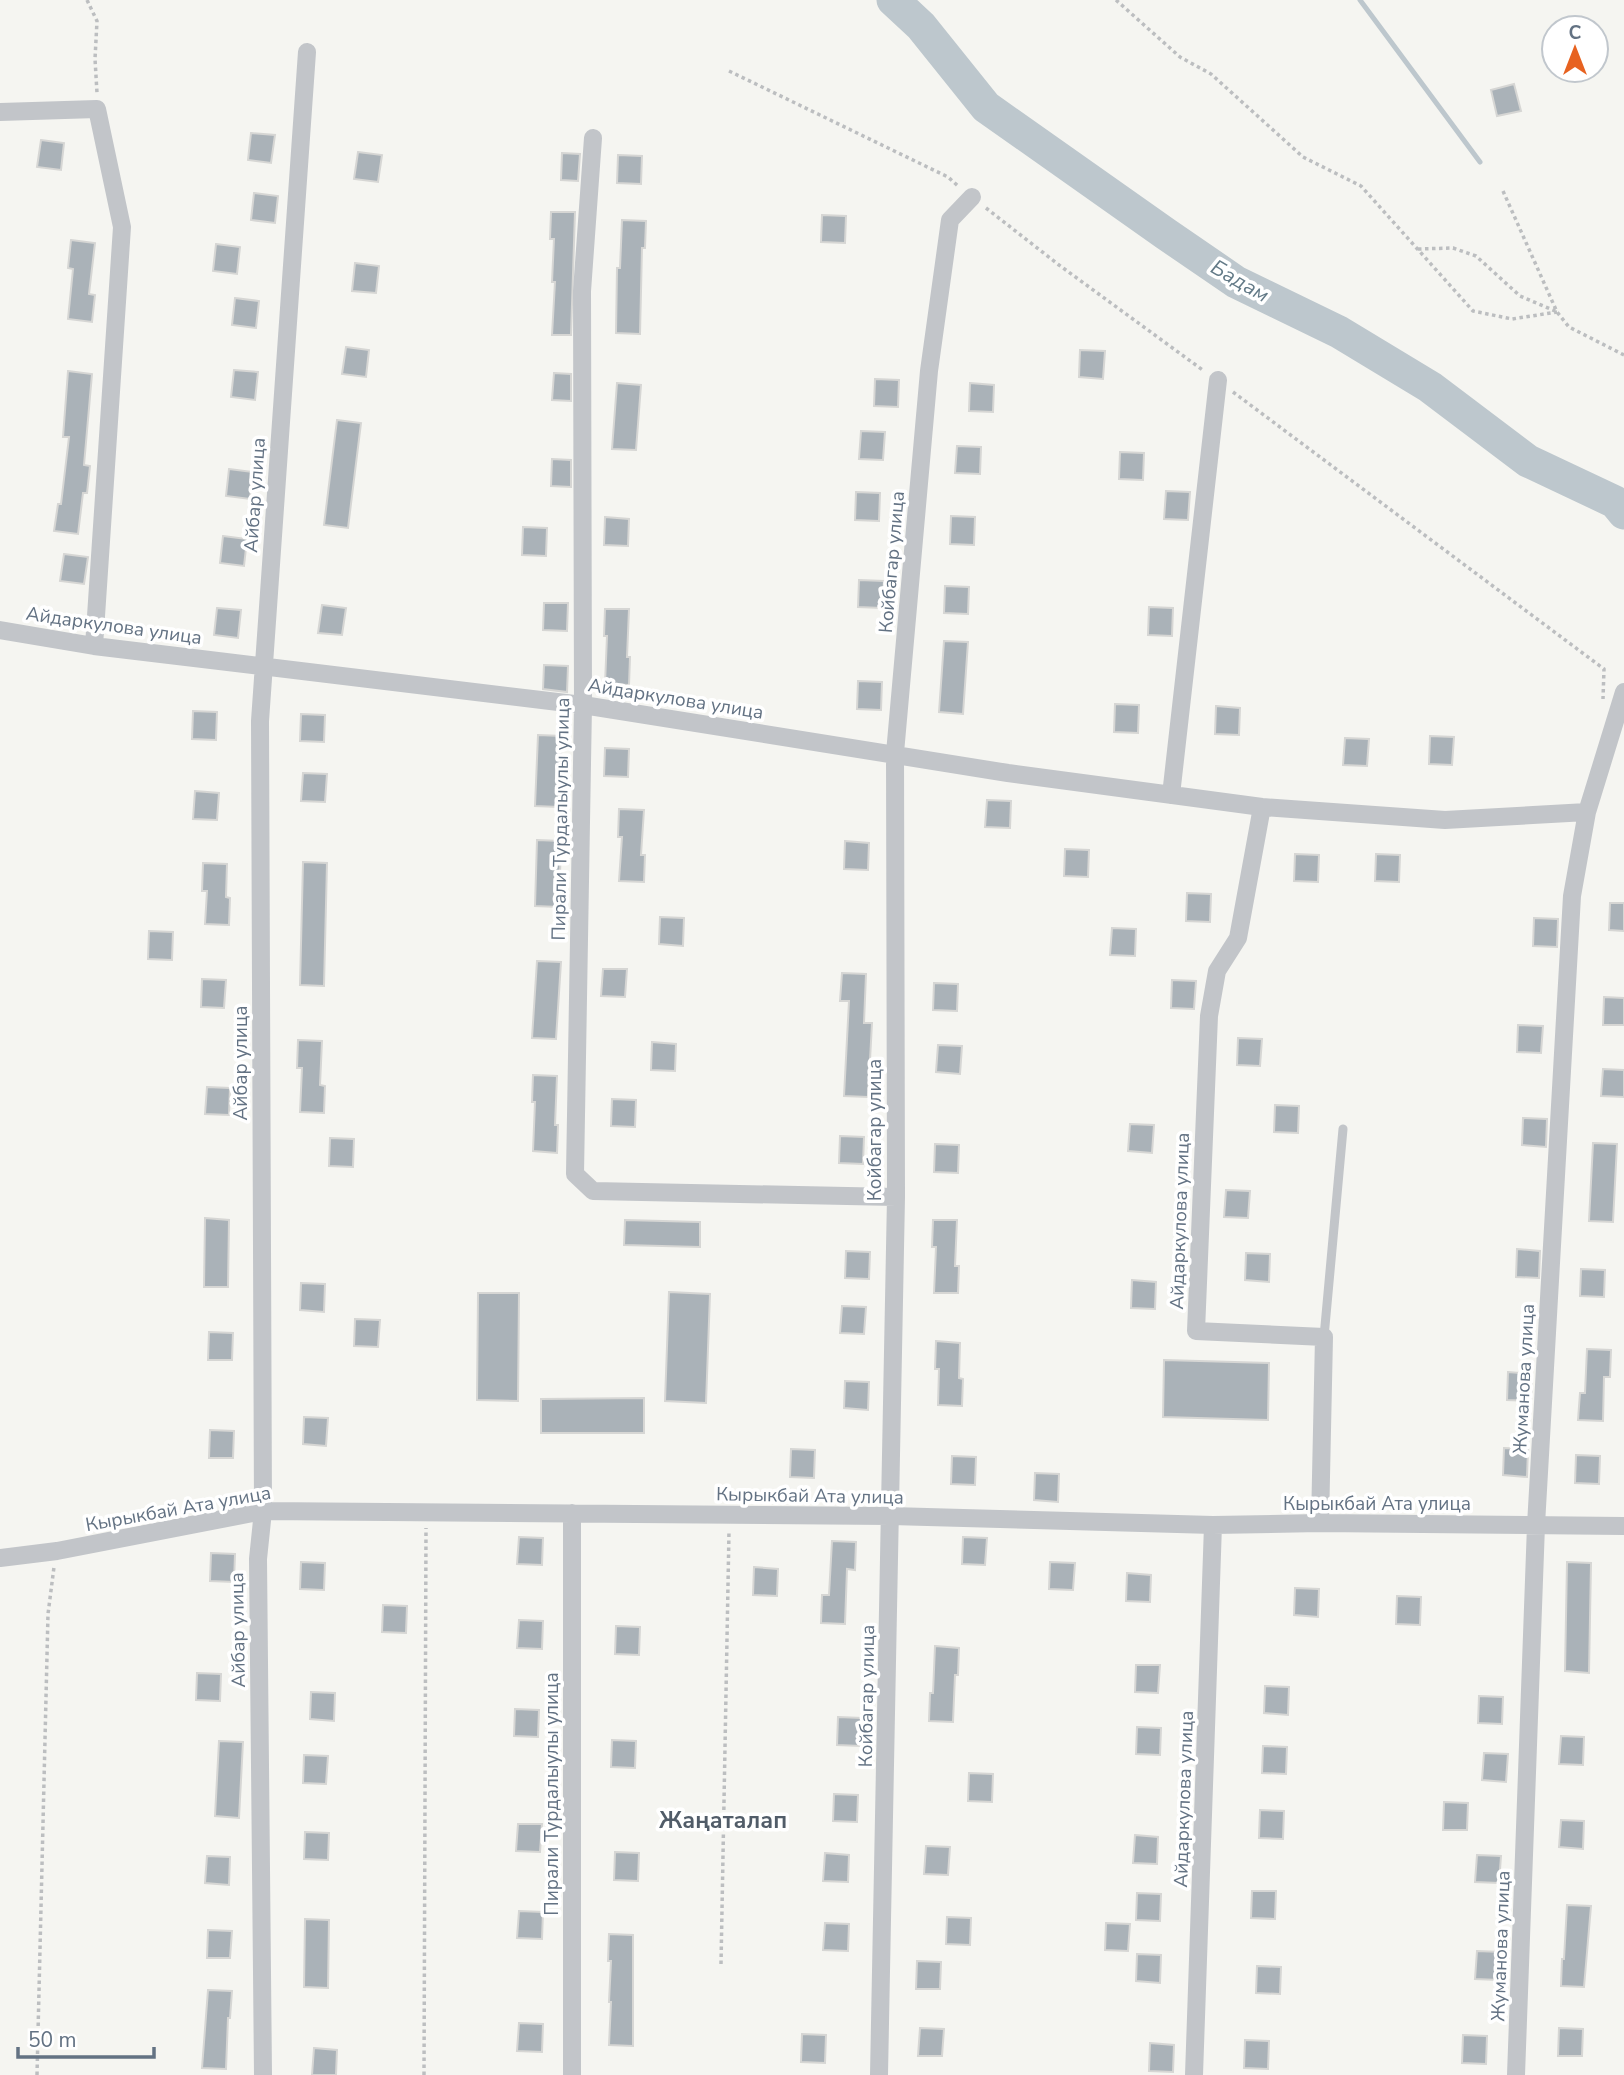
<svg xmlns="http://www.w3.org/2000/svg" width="1624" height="2075" font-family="'Nunito Sans',sans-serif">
  <rect width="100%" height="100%" fill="#f5f5f1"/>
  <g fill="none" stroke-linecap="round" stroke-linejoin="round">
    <path stroke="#bdc7cd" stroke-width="5" d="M1360 0 1480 162"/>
    <path stroke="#bdc7cd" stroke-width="33" d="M893 0 921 26 986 107 1166 234 1236 282 1339 332 1430 387 1528 461 1615 502 1624 513"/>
  </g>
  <path fill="#aab2b8" stroke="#d6d6d4" stroke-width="2" d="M1514 84 1521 111 1497 116 1491 90Z
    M251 133 275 135 271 163 248 160Z
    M41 140 64 143 61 170 37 167Z
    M358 152 382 155 378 182 354 179Z
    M562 153 580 154 578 181 561 180Z
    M618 155 642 156 641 184 617 183Z
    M254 193 278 196 275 223 251 220Z
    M551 212H575L571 335H552L555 282H552L554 239H550Z
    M822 215 846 216 845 243 821 242Z
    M622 220 646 221 645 248H642L640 334 616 333 617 268H620Z
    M71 240 95 243 89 294 95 295 92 322 68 319 73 269 68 268Z
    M216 244 240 247 237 274 213 271Z
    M355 263 379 266 376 293 352 291Z
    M235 298 259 301 256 328 232 325Z
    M346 347 369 350 366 377 342 374Z
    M1080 350 1105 351 1103 379 1079 377Z
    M234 370 258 372 255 400 231 397Z
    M68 371 92 374 84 465 90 466 87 493H83L78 534 54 531 58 504H61L69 437H63Z
    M554 373 571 374V401L552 400Z
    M875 379 899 380 898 407 874 406Z
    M617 383 641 385 636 450 612 449Z
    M970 383 994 385 993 412 969 411Z
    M337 420 361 423 348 528 324 525Z
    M861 431 885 432 883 460 859 459Z
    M957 446 981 447 980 474 955 473Z
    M1120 452 1144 453 1143 480 1119 479Z
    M552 459 571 460V487L551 486Z
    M229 469 253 472 250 499 226 496Z
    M1166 491 1190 492 1188 520 1164 519Z
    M856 492 880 493 879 521 855 520Z
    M951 516 975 517 974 545 950 544Z
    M605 517 629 519 628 546 604 545Z
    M523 527 547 528 546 556 522 555Z
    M223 536 247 539 244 566 220 563Z
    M64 554 88 557 84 584 60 581Z
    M859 580 884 581 882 608 858 607Z
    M945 586 969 587 968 614 944 613Z
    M544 603H568L567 631 543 630Z
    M322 605 346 608 342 635 318 633Z
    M1149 607 1173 608 1172 636 1148 635Z
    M217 608 241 610 238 638 214 635Z
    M605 609H629L627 657H630L629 685 605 684 607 636H604Z
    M944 641 968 642 963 714 939 712Z
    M544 665 568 666 567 692 543 689Z
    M858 681 882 682 881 710 857 709Z
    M1115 704 1139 705 1138 733 1114 732Z
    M1216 706 1240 708 1239 735 1215 734Z
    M193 711 217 712 216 740 192 739Z
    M301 714 325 715 324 742 300 741Z
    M538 735 562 736 559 807 535 806Z
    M1430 736 1454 737 1452 765 1429 764Z
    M1345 738 1369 739 1367 766 1343 765Z
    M605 748 629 749 628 777 604 776Z
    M303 773 327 774 325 802 301 801Z
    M195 791 219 793 217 820 193 819Z
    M987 800 1011 801 1010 828 985 827Z
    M619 809 644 810 641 855H645L644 882 619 881 622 837H618Z
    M537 840 561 841 559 907 535 906Z
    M845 841 869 843 868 870 844 869Z
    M1065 849 1089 850 1088 877 1064 876Z
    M1295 854 1319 855 1318 882 1294 881Z
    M1376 854 1400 855 1399 882 1375 881Z
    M303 862 327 863 324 986 300 985Z
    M203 863 227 864 226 897 230 898 229 925 205 924 207 891H202Z
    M1187 893 1211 894 1210 922 1186 921Z
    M1610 903H1624V931L1609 930Z
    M660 917 684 918 683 946 659 944Z
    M1534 918 1558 919 1557 947 1533 946Z
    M1112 928 1136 929 1135 956 1110 955Z
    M149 931 173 932 172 960 148 959Z
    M537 961 561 962 556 1039 532 1038Z
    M603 969H627L625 997 601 996Z
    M842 973 866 974 864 1023H872L868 1097 844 1096 849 1001H840Z
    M202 979 226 980 224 1008 201 1007Z
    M1172 980 1196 981 1194 1009 1171 1008Z
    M934 983 958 984 957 1011 933 1010Z
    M1604 997 1624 998V1025H1603Z
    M1518 1025 1543 1026 1541 1053 1517 1052Z
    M1238 1038 1262 1039 1260 1066 1237 1065Z
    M298 1040 322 1041 320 1085 325 1086 324 1113 300 1112 302 1068H297Z
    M652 1042 676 1044 675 1071 651 1070Z
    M938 1045 962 1046 960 1074 936 1072Z
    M1603 1069 1624 1070V1097L1601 1096Z
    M533 1075 557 1076 555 1125H558L557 1153 533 1151 535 1102H532Z
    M207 1087 230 1088 229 1115 205 1114Z
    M612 1099 636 1100 635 1127 611 1126Z
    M1275 1105 1299 1106 1298 1133 1274 1132Z
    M1523 1118 1547 1119 1546 1147 1522 1145Z
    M1130 1124 1154 1125 1152 1153 1128 1151Z
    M840 1136 864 1137 863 1164 839 1163Z
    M330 1138 354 1139 353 1167 329 1166Z
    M1593 1143 1617 1144 1613 1222 1589 1221Z
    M935 1144 959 1145 958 1173 934 1172Z
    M1226 1190 1250 1191 1248 1218 1224 1217Z
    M205 1218 229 1220 228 1287H204Z
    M625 1220 700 1222V1247L624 1245Z
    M933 1220H957L955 1266H959L958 1293H934L936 1247H932Z
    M1517 1249 1540 1251 1539 1278 1516 1277Z
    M846 1251 870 1252 869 1279 845 1278Z
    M1246 1253 1270 1254 1269 1282 1245 1280Z
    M1581 1269 1605 1270 1604 1297 1580 1296Z
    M1132 1280 1156 1282 1155 1309 1131 1308Z
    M301 1283 325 1284 324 1312 300 1310Z
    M669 1292 710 1294 706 1403 665 1401Z
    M478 1293H519L518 1401 477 1400Z
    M842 1306 866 1307 864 1334 840 1333Z
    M355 1319 380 1320 378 1347 354 1346Z
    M209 1332 233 1333 232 1360H208Z
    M936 1341 960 1343 959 1378 963 1379 962 1406 938 1405 939 1369H935Z
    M1587 1349 1611 1350 1610 1377H1604L1603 1421 1578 1420 1580 1393H1585Z
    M1164 1360 1269 1363 1268 1420 1163 1417Z
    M1508 1372 1532 1374 1531 1401 1507 1400Z
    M845 1381 869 1382 868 1410 844 1408Z
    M644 1398V1433H541V1399Z
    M304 1417 328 1418 326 1446 303 1444Z
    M210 1430 234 1431 233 1458H209Z
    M1504 1448 1528 1449 1527 1477 1503 1475Z
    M791 1449 815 1450 814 1478 790 1477Z
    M1576 1455 1600 1456 1599 1484 1575 1483Z
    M952 1456 976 1457 975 1485 951 1484Z
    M1035 1473 1059 1474 1058 1502 1034 1500Z
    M519 1537 543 1538 542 1565 517 1564Z
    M963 1537 987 1538 985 1565 962 1564Z
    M832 1541 856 1542 855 1570 847 1569 845 1624 821 1623 822 1595H829Z
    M211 1553 235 1554 234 1582 210 1581Z
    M301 1562 325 1563 324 1590 300 1589Z
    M1050 1562 1075 1563 1073 1590 1049 1589Z
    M1567 1562 1591 1563 1589 1673 1565 1671Z
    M754 1567 778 1569 777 1596 753 1595Z
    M1127 1573 1151 1575 1150 1602 1126 1601Z
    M1295 1588 1319 1589 1318 1617 1294 1615Z
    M1397 1596 1421 1597 1420 1625 1396 1624Z
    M383 1605 407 1606 406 1633 382 1632Z
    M519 1620 543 1621 542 1649 517 1648Z
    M616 1626 640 1627 639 1655 615 1654Z
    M935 1646 959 1648 958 1675H955L953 1722 929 1721 930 1693H933Z
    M1136 1665H1160L1158 1693 1135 1692Z
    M197 1673 221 1674 220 1701 196 1700Z
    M1265 1686 1289 1687 1288 1715 1264 1713Z
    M311 1692 335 1693 334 1721 310 1719Z
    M1479 1696 1503 1697 1502 1724 1478 1723Z
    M515 1709 539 1710 538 1737 514 1736Z
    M838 1717 862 1718 861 1746 837 1745Z
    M1137 1727 1161 1728 1160 1755 1136 1754Z
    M1561 1736 1584 1737 1583 1765 1559 1764Z
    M612 1740 636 1741 635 1768 611 1767Z
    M219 1741 243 1742 239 1818 215 1816Z
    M1263 1746 1287 1747 1286 1774 1262 1773Z
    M1484 1753 1508 1754 1506 1782 1482 1780Z
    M304 1755 328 1756 326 1784 303 1783Z
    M969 1773 993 1774 992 1802 968 1801Z
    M834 1794 858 1795 857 1822 833 1821Z
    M1444 1802 1468 1803 1467 1830H1443Z
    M1260 1810 1284 1811 1283 1839 1259 1838Z
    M1561 1820 1584 1821 1583 1849 1559 1847Z
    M518 1824H542L540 1852 516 1851Z
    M305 1832 329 1833 328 1860 304 1859Z
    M1135 1835 1158 1837 1157 1864 1133 1863Z
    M926 1846 950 1847 948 1875 924 1874Z
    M615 1852 639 1853 638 1881 614 1880Z
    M825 1853 849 1855 848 1882 823 1881Z
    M1477 1855 1501 1856 1499 1883 1475 1882Z
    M207 1856 230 1857 229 1885 205 1883Z
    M1252 1891H1276L1275 1919 1251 1918Z
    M1137 1893 1161 1894 1160 1921 1136 1920Z
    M1567 1905 1591 1906 1584 1987 1561 1986 1562 1959H1564Z
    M519 1911 543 1912 542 1939 517 1938Z
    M947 1917 971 1918 970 1945 946 1944Z
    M305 1919 329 1920 328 1988 304 1987Z
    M825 1923 849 1924 848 1951 823 1950Z
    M1106 1923 1130 1924 1128 1951 1105 1950Z
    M208 1930 232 1931 230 1958H207Z
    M609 1934 633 1935V2046L609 2045 611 2002H609L611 1961H608Z
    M1477 1951 1501 1952 1499 1980 1475 1979Z
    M1137 1954 1161 1955 1160 1983 1136 1981Z
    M917 1961 941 1962 940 1989H916Z
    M1257 1966 1281 1967 1280 1994 1256 1993Z
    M208 1990 232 1991 230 2018H228L226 2069 202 2068Z
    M519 2023 543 2024 542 2052 517 2051Z
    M920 2028 944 2029 942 2056H918Z
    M1559 2028 1583 2029 1582 2056H1558Z
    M802 2034 826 2035 825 2063 801 2062Z
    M1463 2035 1487 2036 1486 2064 1462 2063Z
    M1245 2040 1269 2041 1268 2069 1244 2068Z
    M1150 2043 1174 2045 1173 2072 1149 2071Z
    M314 2048 337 2050 336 2075H312Z"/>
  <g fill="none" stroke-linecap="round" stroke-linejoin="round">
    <path stroke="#bcbec0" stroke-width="3.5" stroke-dasharray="3.5 3.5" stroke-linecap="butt" d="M87 0 97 21 95 59 97 93
      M1116 0 1180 57 1211 74 1303 157 1361 186 1473 311 1512 319 1557 312
      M729 71 948 177 958 186
      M1503 191 1557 312 1569 327 1624 355
      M986 208 1059 265 1204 371
      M1418 249 1453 248 1476 256 1520 296 1555 311
      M1233 392 1604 669 1603 699
      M721 1964 729 1531
      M37 2075 48 1614 54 1567
      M424 2075 426 1528"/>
    <path stroke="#c2c5c9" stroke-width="9" d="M1324 1337 1343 1129"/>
    <path stroke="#c2c5c9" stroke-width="18" d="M0 112 97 109 122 227 94 646
      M593 138 582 291 583 705 575 1174 593 1191 896 1197
      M0 630 94 646 583 705 1008 773 1262 807 1445 820 1587 812
      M1171 795 1218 380
      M1262 807 1238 938 1217 971 1209 1016 1196 1331 1324 1337 1320 1523
      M0 1558 57 1551 263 1511 891 1516 1213 1525 1320 1523 1624 1526
      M263 2075 258 1559 263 1511 260 721 307 52
      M572 2075V1513
      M879 2075 896 1197 895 753 929 371 950 220 972 197
      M1194 2075 1213 1525
      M1516 2075 1536 1525 1572 896 1587 812 1624 692"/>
  </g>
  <g text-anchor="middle" stroke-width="7" stroke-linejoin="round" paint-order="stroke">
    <g font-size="19" fill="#637283" stroke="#fff">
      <text transform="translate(254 495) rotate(-86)" y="7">Айбар улица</text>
      <text transform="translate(891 562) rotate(-85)" y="7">Койбагар улица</text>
      <text transform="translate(114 625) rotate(8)" y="7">Айдаркулова улица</text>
      <text transform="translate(676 698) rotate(9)" y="7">Айдаркулова улица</text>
      <text transform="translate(560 819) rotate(-89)" y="7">Пирали Турдалыулы улица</text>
      <text transform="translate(240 1063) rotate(-90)" y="7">Айбар улица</text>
      <text transform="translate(874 1130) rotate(-90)" y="7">Койбагар улица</text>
      <text transform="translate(1179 1221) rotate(-88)" y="7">Айдаркулова улица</text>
      <text transform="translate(1523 1379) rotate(-87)" y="7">Жуманова улица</text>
      <text transform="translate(810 1495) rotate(1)" y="7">Кырыкбай Ата улица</text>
      <text x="1377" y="1510">Кырыкбай Ата улица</text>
      <text transform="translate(178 1508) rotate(-10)" y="7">Кырыкбай Ата улица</text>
      <text transform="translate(237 1630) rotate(-91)" y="7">Айбар улица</text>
      <text transform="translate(866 1696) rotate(-89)" y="7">Койбагар улица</text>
      <text transform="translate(551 1794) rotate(-90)" y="7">Пирали Турдалыулы улица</text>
      <text transform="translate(1183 1799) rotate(-88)" y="7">Айдаркулова улица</text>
      <text transform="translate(1500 1946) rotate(-88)" y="7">Жуманова улица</text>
    </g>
    <g font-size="21" font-style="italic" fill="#637a87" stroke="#fff">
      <text transform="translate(1240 281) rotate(30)" y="7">Бадам</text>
    </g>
    <g font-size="23" font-weight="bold" fill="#515c68" stroke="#fff">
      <text x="723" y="1828">Жаңаталап</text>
    </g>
  </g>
  <g transform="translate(1575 49)"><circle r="33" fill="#ffffff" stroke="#c1c7cd" stroke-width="2"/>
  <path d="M0-5L12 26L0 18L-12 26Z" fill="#e76220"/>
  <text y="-10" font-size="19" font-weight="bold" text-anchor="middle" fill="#637283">С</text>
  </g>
  <path d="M18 2047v10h136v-10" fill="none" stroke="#637283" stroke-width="3.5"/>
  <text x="28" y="2047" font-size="21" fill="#637283" stroke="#ffffff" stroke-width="5" paint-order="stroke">50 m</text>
</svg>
